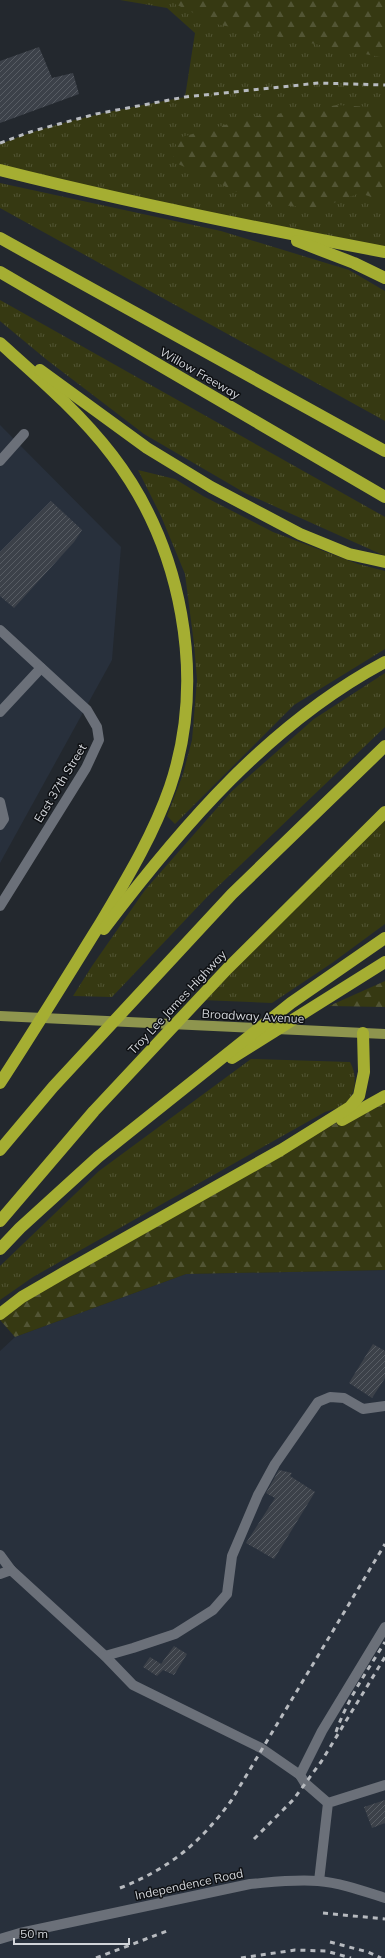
<svg xmlns="http://www.w3.org/2000/svg" width="385" height="1958" viewBox="0 0 385 1958" font-family="Mulish,sans-serif">
  <style>
    .built { fill: #28303c }
    .grass { fill: url(#grass-tufts) }
    .forest { fill: url(#forest-firs) }
    .building { fill: url(#building-hatch) }
    .lines { fill: none; stroke-linecap: round; stroke-linejoin: round }
    .minor { stroke: #6b7079; stroke-width: 10 }
    .major { stroke: #8e954e; stroke-width: 10 }
    .highway { stroke: #a5ae32; stroke-width: 12 }
    .rail { stroke: #b7babf; stroke-width: 3; stroke-dasharray: 5 5; stroke-linecap: butt }
    .labels { text-anchor: middle; dominant-baseline: central; stroke-width: 3; stroke-linejoin: round; paint-order: stroke }
    .street-label { font-size: 12px; fill: #d1d4d9; stroke: #0e1013 }
  </style>
  <defs>
    <pattern id="grass-tufts" width="24" height="20" patternUnits="userSpaceOnUse"><rect width="24" height="20" fill="#363912"/><path d="M3 7l-1-3M5 7V3M7 7l1-3M15 17l-1-3M17 17v-4M19 17l1-3" fill="none" stroke="#525534"/></pattern>
    <pattern id="forest-firs" width="22" height="20" patternUnits="userSpaceOnUse"><rect width="22" height="20" fill="#363912"/><path d="M5 1l3.5 6h-7zM16 11l3.5 6h-7z" fill="#525534"/></pattern>
    <pattern id="building-hatch" width="6" height="6" patternUnits="userSpaceOnUse"><rect width="6" height="6" fill="#3c4149"/><path d="M-1 1l2-2M0 6l6-6M5 7l2-2" fill="none" stroke="#575c63"/></pattern>
  </defs>
  <rect width="100%" height="100%" fill="#23282e"/>
  <!-- built -->
  <g class="built">
    <path d="M0,425L121,547L112,660L0,863Z"/>
    <path d="M385,1270V1958H0V1351L15,1337L186,1274Z"/>
  </g>
  <!-- grass -->
  <g class="grass">
    <path d="M120,0H385V252L0,170V144C59,120 122,109 185,97L195,33L167,8Z"/>
    <path d="M0,183L221,231L349,270L385,291V421L0,208Z"/>
    <path d="M0,300L385,517V556L245,493L144,434L47,360L0,321Z"/>
    <path d="M138,470L175,479L203,496L273,532L358,564L385,571V649L294,705L175,824L167,816L183,774L192,740L197,680L194,644L185,574L161,516Z"/>
    <path d="M385,673V727L208,896L112,997L73,996L92,966L145,890L232,791L314,719Z"/>
    <path d="M385,817V924L332,963L272,1003L202,1000Z"/>
    <path d="M251,1059L350,1062C358,1076 357,1098 340,1107C336,1109 330,1110 325,1112L33,1277L0,1300V1266L99,1171Z"/>
  </g>
  <!-- forest -->
  <g class="forest">
    <path d="M167,0H385V58L216,24Z"/>
    <path d="M337,105L385,108V202L360,193L315,210L307,207L262,204L172,161L178,138L257,116L305,111Z"/>
    <path d="M385,981V1007L329,1006Z"/>
    <path d="M385,1096V1270L186,1274L15,1337L0,1320V1314L281,1150L355,1114Z"/>
  </g>
  <!-- building -->
  <g class="building">
    <path d="M39,47L52,78L73,73L79,94L0,123V61Z"/>
    <path d="M51,501L82,530L74,542L14,608L0,596V552Z"/>
    <path d="M373,1344L385,1351V1378L372,1398L349,1383Z"/>
    <path d="M279,1470L292,1473L290,1476L315,1492L274,1559L246,1543L275,1498L266,1493Z"/>
    <path d="M174,1646L187,1654L174,1675L163,1670L157,1676L143,1667L150,1657L161,1664Z"/>
    <path d="M385,1800V1823L372,1828L364,1807Z"/>
  </g>
  <g class="lines">
    <!-- minor -->
    <g class="minor">
      <path d="M0,461L24,434"/>
      <path d="M0,630L87,710L97,727L99,740L86,768L0,906"/>
      <path d="M0,712L41,668"/>
      <path d="M0,802L4,819L0,825"/>
      <path d="M0,1555L11,1570"/>
      <path d="M0,1574L11,1570L105,1656L133,1685L261,1748L300,1775"/>
      <path d="M105,1656L133,1648L175,1634L213,1610L227,1594L232,1556L258,1495L275,1464L318,1402L330,1397L344,1398L363,1409L385,1406"/>
      <path d="M328,1803L305,1783L300,1775L322,1731L385,1627"/>
      <path d="M319,1881L328,1803L385,1785"/>
      <path d="M0,1939L20,1933L250,1884C273,1882 295,1879 318,1881C341,1883 363,1891 385,1898"/>
    </g>
    <!-- major -->
    <path class="major" d="M0,1016L385,1034"/>
    <!-- highway -->
    <g class="highway">
      <path d="M0,170C127,202 256,228 385,252"/>
      <path d="M0,238L385,451"/>
      <path d="M297,241L354,263L385,278"/>
      <path d="M0,272L385,497"/>
      <path d="M0,343C39,378 80,413 112,455C182,546 207,677 170,787C153,836 126,880 100,924C67,977 34,1031 0,1083"/>
      <path d="M40,370L147,448L211,487L300,534L349,554L385,562"/>
      <path d="M104,929C182,826 269,724 385,662"/>
      <path d="M232,1058L385,962"/>
      <path d="M342,1120L385,1096"/>
      <path d="M0,1150L53,1087L232,894L385,746"/>
      <path d="M0,1221L94,1111L227,969L385,812"/>
      <path d="M0,1249L20,1228L98,1157L291,1003L385,938"/>
      <path d="M0,1314L22,1297L65,1272L281,1150L350,1107L359,1096L364,1072L363,1033"/>
    </g>
    <!-- rail -->
    <g class="rail">
      <path d="M0,143L33,131L96,114L185,97L319,83L385,85"/>
      <path d="M336,1732C347,1700 367,1671 385,1642"/>
      <path d="M254,1839L293,1800L321,1762L385,1657"/>
      <path d="M120,1888C170,1868 199,1844 231,1801L385,1544"/>
      <path d="M323,1913L385,1919"/>
      <path d="M330,1942L368,1952L381,1958"/>
      <path d="M96,1958L167,1931"/>
      <path d="M241,1958L295,1950L326,1951L351,1958"/>
    </g>
  </g>
  <g class="labels">
    <!-- street labels -->
    <g class="street-label">
      <text transform="translate(200 373) rotate(30)">Willow Freeway</text>
      <text transform="translate(60 783) rotate(-59)">East 37th Street</text>
      <text transform="translate(177 1002) rotate(-47)">Troy Lee James Highway</text>
      <text transform="translate(253 1016) rotate(3)">Broadway Avenue</text>
      <text transform="translate(189 1884) rotate(-12)">Independence Road</text>
    </g>
  </g>
  <!-- scale -->
  <path d="M14 1938v6h115v-6" fill="none" stroke="#d1d4d9" stroke-width="2"/>
  <text x="20" y="1938" font-size="12" fill="#d1d4d9" stroke="#0e1013" stroke-width="3" paint-order="stroke">50 m</text>
</svg>
